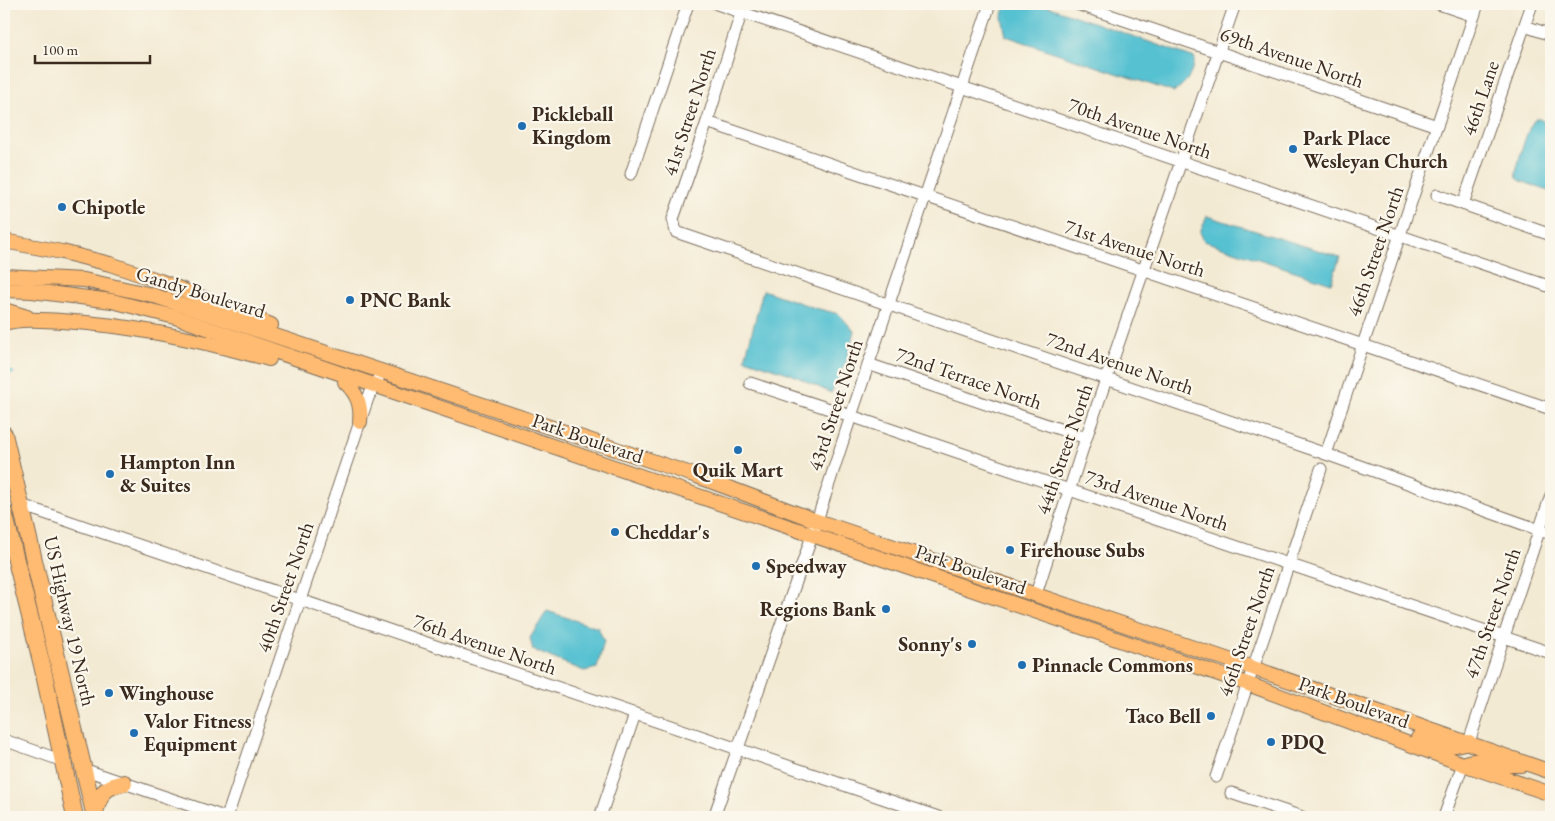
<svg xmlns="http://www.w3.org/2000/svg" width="1555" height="821" viewBox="0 0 1555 821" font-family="'EB Garamond',serif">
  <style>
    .water { fill: #56c1d1; stroke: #487678 }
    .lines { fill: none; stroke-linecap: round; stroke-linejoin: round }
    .stream { stroke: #56c1d1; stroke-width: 2.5 }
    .minor-casing { stroke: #7b6d5d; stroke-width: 13 }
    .major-casing { stroke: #7b6d5d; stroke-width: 16 }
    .highway-casing { stroke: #7b6d5d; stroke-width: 18 }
    .minor { stroke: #fff; stroke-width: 11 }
    .major { stroke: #ffbb71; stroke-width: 14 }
    .highway { stroke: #ffbb71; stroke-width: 16 }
    .poi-dot { fill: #1f6fb2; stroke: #fbf7ec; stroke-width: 2 }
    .labels { text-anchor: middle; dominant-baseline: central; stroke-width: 4.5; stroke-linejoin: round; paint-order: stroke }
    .street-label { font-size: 20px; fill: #3b2a1e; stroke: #fbf7ec }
    .poi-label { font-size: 20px; font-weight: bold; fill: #3b2a1e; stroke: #fbf7ec; text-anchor: start }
  </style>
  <rect width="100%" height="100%" fill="#fbf7ec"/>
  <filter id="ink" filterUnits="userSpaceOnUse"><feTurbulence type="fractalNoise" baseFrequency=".02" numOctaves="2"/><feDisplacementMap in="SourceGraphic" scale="10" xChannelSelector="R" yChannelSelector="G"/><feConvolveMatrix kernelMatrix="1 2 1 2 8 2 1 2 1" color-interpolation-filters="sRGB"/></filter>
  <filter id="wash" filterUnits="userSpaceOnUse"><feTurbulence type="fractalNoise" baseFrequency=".0096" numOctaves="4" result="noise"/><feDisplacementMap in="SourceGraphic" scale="20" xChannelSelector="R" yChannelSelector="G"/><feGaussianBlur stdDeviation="1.12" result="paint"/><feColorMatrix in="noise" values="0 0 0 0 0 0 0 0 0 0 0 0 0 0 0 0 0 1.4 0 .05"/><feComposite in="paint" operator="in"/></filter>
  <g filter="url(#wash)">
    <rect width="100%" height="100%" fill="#f3ead3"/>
    <!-- water -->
    <g class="water">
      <path d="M1011,4H1041L1195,58C1193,74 1186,84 1173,92L1006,36L1002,17L1005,7Z"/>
      <path d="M1535,119H1540L1544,122L1551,156V189L1548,191L1521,181L1517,178L1516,173C1519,159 1526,130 1535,119Z"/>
      <path d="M1207,216L1340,257L1331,283L1204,241L1200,232Z"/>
      <path d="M763,290L815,308L839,314L854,331L846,362L831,393L791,374L745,359Z"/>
      <path d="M547,611L598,628L604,641L597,668L584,671L533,650L530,638Z"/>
    </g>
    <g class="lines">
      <!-- stream -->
      <path class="stream" d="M4,369L13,373"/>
    </g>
  </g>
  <g filter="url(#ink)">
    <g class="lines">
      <defs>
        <g id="minor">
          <path d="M717,4L1551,287"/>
          <path d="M744,4L707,122L673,219L676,232L1326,454L1551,534"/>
          <path d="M1077,4L1437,126"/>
          <path d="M1439,4L1474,16"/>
          <path d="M1525,26L1551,35"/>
          <path d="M707,122C988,219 1270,313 1551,409"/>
          <path d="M631,174L688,4"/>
          <path d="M1437,195L1551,235"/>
          <path d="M1463,204L1532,4"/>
          <path d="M868,364L1086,438"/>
          <path d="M750,383L851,416L1551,653"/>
          <path d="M1326,454L1478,4"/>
          <path d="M21,505L938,817"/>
          <path d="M1036,594L1086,438L1235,4"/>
          <path d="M4,740L63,761"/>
          <path d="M1469,742L1551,495"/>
          <path d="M83,769L224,817"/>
          <path d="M1216,777L1321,469"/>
          <path d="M1231,793L1302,817"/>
          <path d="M227,817L368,398L378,379"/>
          <path d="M600,817L635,714"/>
          <path d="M714,817L812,536L851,416L990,4"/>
          <path d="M1444,817L1463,764"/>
        </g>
        <g id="major">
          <path d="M4,241L62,252L110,264L160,281L271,325"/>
          <path d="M4,276L84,280L152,295L697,476L817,521L1253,668L1551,772"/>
          <path d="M4,290L32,291L112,301L175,317L1248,684L1463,764L1551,794"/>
          <path d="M4,310L27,317"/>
          <path d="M4,323C23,318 42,320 61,321C132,325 200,340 269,359"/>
          <path d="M345,382C357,393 362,405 360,422"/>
          <path d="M1418,738L1447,747L1469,742"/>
          <path d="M1468,762L1480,760L1504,765H1521"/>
        </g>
        <g id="highway">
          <path d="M4,434L95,817"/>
          <path d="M4,512L42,665L75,817"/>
          <path d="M94,815C100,795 102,787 124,783"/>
        </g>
      </defs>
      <!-- minor casing -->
      <use href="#minor" class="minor-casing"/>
      <!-- major casing -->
      <use href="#major" class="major-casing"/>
      <!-- highway casing -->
      <use href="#highway" class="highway-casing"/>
      <!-- minor -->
      <use href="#minor" class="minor"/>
      <!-- major -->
      <use href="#major" class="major"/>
      <!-- highway -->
      <use href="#highway" class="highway"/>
    </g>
  </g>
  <!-- markers -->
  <g class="poi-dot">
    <circle cx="522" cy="126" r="5"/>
    <circle cx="1293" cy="149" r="5"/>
    <circle cx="62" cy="207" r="5"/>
    <circle cx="350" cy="300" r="5"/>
    <circle cx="738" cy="450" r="5"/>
    <circle cx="110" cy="474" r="5"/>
    <circle cx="615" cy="532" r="5"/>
    <circle cx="1010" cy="550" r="5"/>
    <circle cx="756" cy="566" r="5"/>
    <circle cx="886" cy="609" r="5"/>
    <circle cx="972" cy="644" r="5"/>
    <circle cx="1022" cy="665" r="5"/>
    <circle cx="109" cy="693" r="5"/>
    <circle cx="1211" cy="716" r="5"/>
    <circle cx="134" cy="733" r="5"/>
    <circle cx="1271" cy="742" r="5"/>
  </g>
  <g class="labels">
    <!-- street labels -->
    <g class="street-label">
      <text transform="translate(1292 57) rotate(19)">69th Avenue North</text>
      <text transform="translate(1480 98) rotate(-71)">46th Lane</text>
      <text transform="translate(689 112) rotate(-72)">41st Street North</text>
      <text transform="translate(1140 128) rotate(19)">70th Avenue North</text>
      <text transform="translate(1135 248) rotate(18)">71st Avenue North</text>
      <text transform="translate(1375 251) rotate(-71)">46th Street North</text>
      <text transform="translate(201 292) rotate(17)">Gandy Boulevard</text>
      <text transform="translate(1120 363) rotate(19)">72nd Avenue North</text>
      <text transform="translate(969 378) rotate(19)">72nd Terrace North</text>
      <text transform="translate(835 405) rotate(-72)">43rd Street North</text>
      <text transform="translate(588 438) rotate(19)">Park Boulevard</text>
      <text transform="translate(1064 449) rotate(-71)">44th Street North</text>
      <text transform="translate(1157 500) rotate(19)">73rd Avenue North</text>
      <text transform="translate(971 569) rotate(19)">Park Boulevard</text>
      <text transform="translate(285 587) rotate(-71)">40th Street North</text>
      <text transform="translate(1492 613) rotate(-71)">47th Street North</text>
      <text transform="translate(70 621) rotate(77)">US Highway 19 North</text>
      <text transform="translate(1246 631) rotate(-71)">46th Street North</text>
      <text transform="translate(485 644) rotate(19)">76th Avenue North</text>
      <text transform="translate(1354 702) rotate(20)">Park Boulevard</text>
    </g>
    <!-- poi labels -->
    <g class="poi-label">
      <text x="532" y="114">Pickleball<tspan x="532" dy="23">Kingdom</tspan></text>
      <text x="1303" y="138">Park Place<tspan x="1303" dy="23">Wesleyan Church</tspan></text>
      <text x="72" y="207">Chipotle</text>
      <text x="360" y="300">PNC Bank</text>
      <text x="120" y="462">Hampton Inn<tspan x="120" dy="23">&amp; Suites</tspan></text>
      <text x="738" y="470" text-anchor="middle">Quik Mart</text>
      <text x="625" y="532">Cheddar's</text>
      <text x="1020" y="550">Firehouse Subs</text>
      <text x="766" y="566">Speedway</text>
      <text x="876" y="609" text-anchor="end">Regions Bank</text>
      <text x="962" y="644" text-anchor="end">Sonny's</text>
      <text x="1032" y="665">Pinnacle Commons</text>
      <text x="119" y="693">Winghouse</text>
      <text x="1201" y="716" text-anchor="end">Taco Bell</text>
      <text x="144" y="721">Valor Fitness<tspan x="144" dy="23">Equipment</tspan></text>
      <text x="1281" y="742">PDQ</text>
    </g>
  </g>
  <!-- margin -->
  <rect width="1555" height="821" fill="none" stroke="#fbf7ec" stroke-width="20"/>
  <!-- scale -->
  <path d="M35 55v8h115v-8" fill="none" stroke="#3b2a1e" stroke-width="2.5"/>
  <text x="42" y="55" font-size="15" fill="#3b2a1e" stroke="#fbf7ec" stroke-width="4" paint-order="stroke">100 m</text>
</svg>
